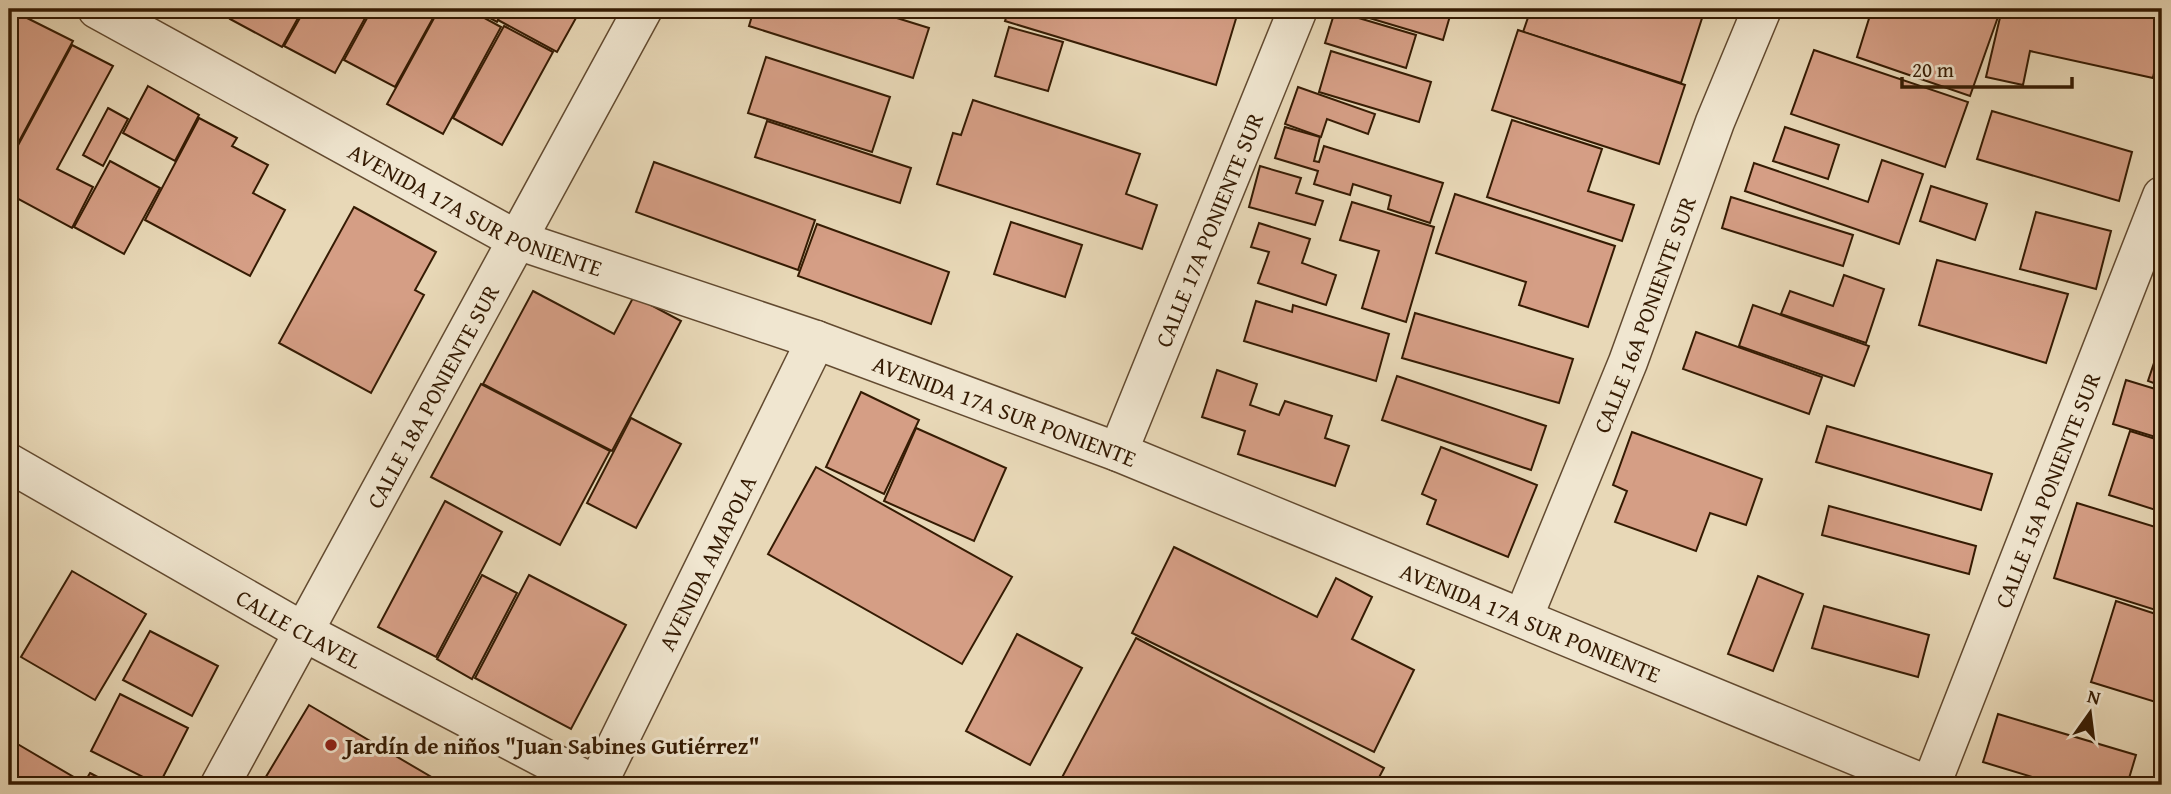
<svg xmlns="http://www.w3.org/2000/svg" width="2171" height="794" viewBox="0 0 2171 794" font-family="'Gentium Book Plus',serif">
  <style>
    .building { fill: #d59e85; stroke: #351b03; stroke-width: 2 }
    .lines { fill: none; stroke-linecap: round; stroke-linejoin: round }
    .minor-casing { stroke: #624a30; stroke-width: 41 }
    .minor { stroke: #f0e6d0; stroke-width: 38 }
    .poi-dot { fill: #8f2418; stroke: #f0e6d0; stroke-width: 2.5 }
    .labels { text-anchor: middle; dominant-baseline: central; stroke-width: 6; stroke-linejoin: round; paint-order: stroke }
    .street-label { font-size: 23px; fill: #351b03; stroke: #f0e6d0 }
    .poi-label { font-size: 23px; font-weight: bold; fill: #351b03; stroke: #f0e6d0; text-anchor: start }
  </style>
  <rect width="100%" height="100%" fill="#e8d8b7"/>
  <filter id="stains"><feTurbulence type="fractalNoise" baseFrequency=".00286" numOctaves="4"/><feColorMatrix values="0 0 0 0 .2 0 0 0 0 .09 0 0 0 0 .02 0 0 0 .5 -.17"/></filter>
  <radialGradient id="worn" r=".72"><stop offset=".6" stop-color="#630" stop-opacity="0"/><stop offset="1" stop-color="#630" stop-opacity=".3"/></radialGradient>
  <!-- building -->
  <g class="building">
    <path d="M9,9L73,41L9,160Z"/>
    <path d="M235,9H303L282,47L230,19Z"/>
    <path d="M305,9H370L335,73L284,46Z"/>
    <path d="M372,9H438L395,87L344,60Z"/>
    <path d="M439,9H468L501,27L443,134L387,104Z"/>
    <path d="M473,9H504L497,22Z"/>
    <path d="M504,9H581L557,52L498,20Z"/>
    <path d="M754,9H868L929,28L913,78L749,26Z"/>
    <path d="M1009,9H1228L1238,12L1216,85L1005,21Z"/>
    <path d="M1339,9H1452L1443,40Z"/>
    <path d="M1531,9H1705L1681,83L1523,32Z"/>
    <path d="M1872,9H1974L1998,17L1970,96L1857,57Z"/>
    <path d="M2002,9H2162V34L2153,78L2030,51L2023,85L1986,77Z"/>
    <path d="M1335,11L1416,35L1406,68L1325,43Z"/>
    <path d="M504,26L553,52L502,145L453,118Z"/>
    <path d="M1009,27L1063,42L1048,91L995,76Z"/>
    <path d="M1518,30L1685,85L1659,164L1492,110Z"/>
    <path d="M72,45L113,66L57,169L93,187L72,228L9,194V162Z"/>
    <path d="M1814,50L1968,102L1945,167L1791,114Z"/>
    <path d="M1331,51L1431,82L1419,122L1319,92Z"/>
    <path d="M766,57L890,97L872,152L748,113Z"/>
    <path d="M148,86L199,115L175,161L123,133Z"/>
    <path d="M1298,87L1375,114L1368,134L1327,119L1321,137L1285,124Z"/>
    <path d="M973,100L1140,154L1126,194L1157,205L1142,249L937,184L953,133L961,135Z"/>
    <path d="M108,108L128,119L103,166L83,155Z"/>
    <path d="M1992,111L2132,152L2119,201L1977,159Z"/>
    <path d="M199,118L237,138L232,146L268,165L253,193L285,210L250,276L145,220Z"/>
    <path d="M1512,120L1602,149L1588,191L1634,205L1622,241L1487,197Z"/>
    <path d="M767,121L911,168L900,203L755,157Z"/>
    <path d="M1285,127L1320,137L1314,161L1319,162L1324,146L1443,183L1430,223L1388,209L1391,196L1353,184L1350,195L1314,184L1318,171L1275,158Z"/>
    <path d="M1785,127L1839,145L1828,179L1773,161Z"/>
    <path d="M1882,160L1923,174L1899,244L1745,191L1754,163L1868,202Z"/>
    <path d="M110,161L160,188L124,254L74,227Z"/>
    <path d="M654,162L815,220L798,270L636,212Z"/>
    <path d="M1260,166L1301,178L1296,193L1323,201L1315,225L1249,207Z"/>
    <path d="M1931,186L1987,204L1975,240L1920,221Z"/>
    <path d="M1455,194L1615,246L1588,327L1519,305L1526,282L1436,253Z"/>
    <path d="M1731,197L1853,235L1843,266L1722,228Z"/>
    <path d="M1352,202L1434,227L1406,322L1362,308L1379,251L1340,240Z"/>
    <path d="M354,207L436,252L415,290L424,295L371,393L279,343Z"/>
    <path d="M2036,212L2111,231L2096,289L2020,269Z"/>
    <path d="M1011,222L1082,245L1065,297L994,274Z"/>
    <path d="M1259,223L1310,239L1302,263L1336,275L1326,305L1258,283L1269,252L1251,247Z"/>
    <path d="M817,224L949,272L931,324L798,276Z"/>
    <path d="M1937,260L2068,294L2046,363L1919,325Z"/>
    <path d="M1844,275L1884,289L1866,343L1781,314L1790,291L1833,306Z"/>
    <path d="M533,291L614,334L634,296L681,321L612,451L483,384Z"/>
    <path d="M1256,301L1292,312L1293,305L1389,334L1376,381L1244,341Z"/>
    <path d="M1753,305L1869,346L1854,386L1739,346Z"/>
    <path d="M1415,313L1573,359L1559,403L1402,358Z"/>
    <path d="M1696,332L1822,377L1809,414L1683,369Z"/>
    <path d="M2161,342L2162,343V386L2148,381Z"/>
    <path d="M1217,370L1257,384L1250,405L1279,415L1285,401L1332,416L1325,438L1349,446L1335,486L1238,454L1245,431L1202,417Z"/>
    <path d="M1397,376L1546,426L1531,470L1382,420Z"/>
    <path d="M2126,380L2162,391V439L2113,424Z"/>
    <path d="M481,384L610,451L560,545L431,477Z"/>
    <path d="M861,392L919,420L884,494L826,467Z"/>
    <path d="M631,418L681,444L636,528L587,503Z"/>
    <path d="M1827,426L1992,474L1981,510L1816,462Z"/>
    <path d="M916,428L1006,468L974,541L884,501Z"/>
    <path d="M2130,431L2162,441V512L2109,495Z"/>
    <path d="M1632,432L1762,479L1746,525L1710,513L1696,551L1615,522L1627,491L1613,485Z"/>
    <path d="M1441,447L1537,485L1508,557L1427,524L1436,500L1422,494Z"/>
    <path d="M816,467L1012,577L962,664L768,554Z"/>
    <path d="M445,501L502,532L436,657L378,627Z"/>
    <path d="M2077,503L2162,529V612L2054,578Z"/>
    <path d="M1829,506L1976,546L1969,574L1822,535Z"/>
    <path d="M1174,547L1317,617L1336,578L1372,597L1352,639L1414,670L1374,752L1132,633Z"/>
    <path d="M72,571L146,614L95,700L21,657Z"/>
    <path d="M482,575L517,593L472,679L437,659Z"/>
    <path d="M529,575L626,625L571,729L475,678Z"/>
    <path d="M1758,576L1803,594L1773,671L1728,654Z"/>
    <path d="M2116,601L2162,616V704L2091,682Z"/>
    <path d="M1824,606L1929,635L1918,677L1812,648Z"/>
    <path d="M150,631L218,666L192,716L123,680Z"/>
    <path d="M1017,634L1082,668L1030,765L966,731Z"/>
    <path d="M1136,638L1384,768L1375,785H1058Z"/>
    <path d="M120,694L188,728L159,785L91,751Z"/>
    <path d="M309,705L445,785H261Z"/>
    <path d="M1998,714L2136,755L2127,785H2059L1983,762Z"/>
    <path d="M9,739L77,779L74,785H9Z"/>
    <path d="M90,773L113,785H83Z"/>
  </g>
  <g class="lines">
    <defs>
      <g id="minor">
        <path id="s1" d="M97,9L517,240L816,340L1118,452L1927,785"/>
        <path id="s2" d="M1118,452L1298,9"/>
        <path id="s3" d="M9,463L304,632L595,785"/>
        <path id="s4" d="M1523,618L1628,362L1715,122L1762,9"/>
        <path id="s5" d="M220,785L643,9"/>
        <path id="s6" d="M597,785L816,340"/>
        <path id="s7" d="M1931,785L2162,196"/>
      </g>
    </defs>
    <!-- minor casing -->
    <use href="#minor" class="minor-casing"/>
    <!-- minor -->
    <use href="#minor" class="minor"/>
  </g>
  <!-- markers -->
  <circle class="poi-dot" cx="331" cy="745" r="7"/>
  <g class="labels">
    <!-- street labels -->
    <g class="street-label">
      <text stroke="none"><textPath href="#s1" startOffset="429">AVENIDA 17A SUR PONIENTE</textPath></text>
      <text stroke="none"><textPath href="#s2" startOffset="240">CALLE 17A PONIENTE SUR</textPath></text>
      <text stroke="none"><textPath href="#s4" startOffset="327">CALLE 16A PONIENTE SUR</textPath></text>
      <text stroke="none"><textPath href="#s5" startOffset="443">CALLE 18A PONIENTE SUR</textPath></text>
      <text stroke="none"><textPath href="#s1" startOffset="996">AVENIDA 17A SUR PONIENTE</textPath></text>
      <text stroke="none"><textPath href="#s7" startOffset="317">CALLE 15A PONIENTE SUR</textPath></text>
      <text stroke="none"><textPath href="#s6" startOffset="248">AVENIDA AMAPOLA</textPath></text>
      <text stroke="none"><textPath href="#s1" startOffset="1563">AVENIDA 17A SUR PONIENTE</textPath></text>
      <text stroke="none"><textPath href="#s3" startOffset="334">CALLE CLAVEL</textPath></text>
    </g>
    <!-- poi labels -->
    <g class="poi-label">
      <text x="345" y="745">Jardín de niños "Juan Sabines Gutiérrez"</text>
    </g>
  </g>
  <!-- margin -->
  <rect width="2171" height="794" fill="none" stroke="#e8d8b7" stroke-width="35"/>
  <rect x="10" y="10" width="2150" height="773" fill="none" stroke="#351b03" stroke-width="3.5"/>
  <rect x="18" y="18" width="2136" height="759" fill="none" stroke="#351b03" stroke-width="2"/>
  <!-- north arrow -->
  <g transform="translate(2090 713) rotate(14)" stroke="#f0e6d0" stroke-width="5" paint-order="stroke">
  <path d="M0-5L12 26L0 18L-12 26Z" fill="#351b03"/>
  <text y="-10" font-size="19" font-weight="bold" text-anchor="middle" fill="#351b03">N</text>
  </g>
  <!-- scale -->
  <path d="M1902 77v10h170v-10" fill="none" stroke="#351b03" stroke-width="3.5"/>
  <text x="1912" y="77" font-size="21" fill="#351b03" stroke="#f0e6d0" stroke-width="5" paint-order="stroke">20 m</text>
  <rect width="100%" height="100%" filter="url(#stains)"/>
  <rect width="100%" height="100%" fill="url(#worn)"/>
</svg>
